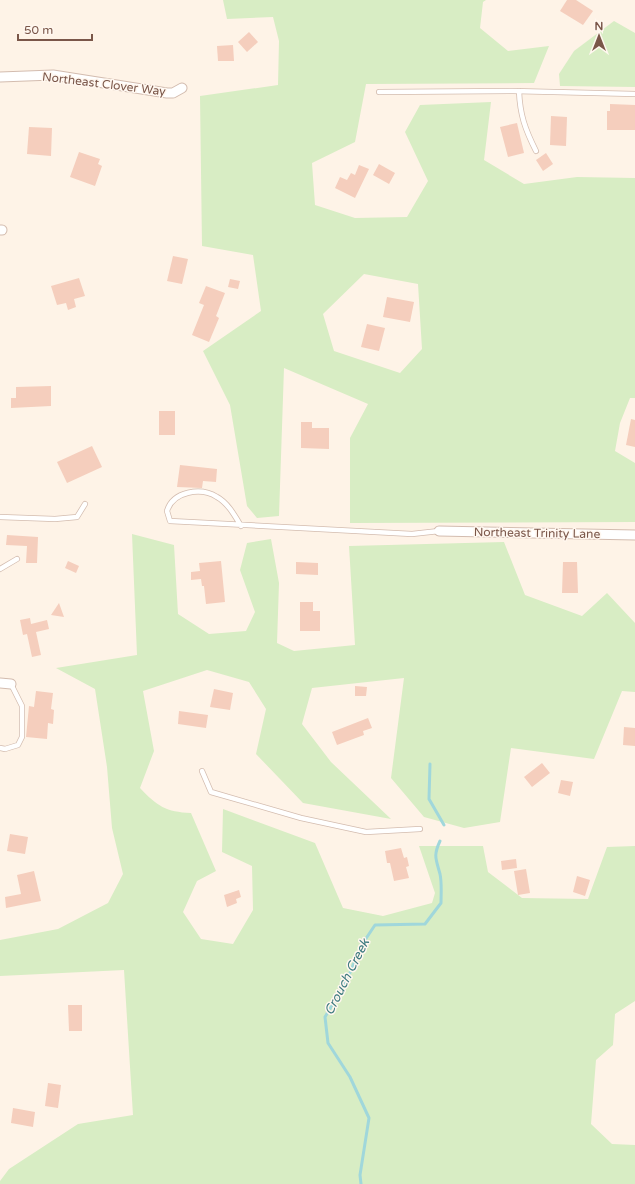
<svg xmlns="http://www.w3.org/2000/svg" width="635" height="1184" viewBox="0 0 635 1184" font-family="'Varela Round',sans-serif">
  <style>
    .green { fill: #d8edc4; fill-rule: evenodd }
    .lines { fill: none; stroke-linecap: round; stroke-linejoin: round }
    .stream { stroke: #a0d7db; stroke-width: 3 }
    .building { fill: #f5cebd }
    .service-casing { stroke: #d3bcaf; stroke-width: 6 }
    .minor-casing { stroke: #d3bcaf; stroke-width: 11 }
    .service { stroke: #fff; stroke-width: 4.5 }
    .minor { stroke: #fff; stroke-width: 9 }
    .labels { text-anchor: middle; dominant-baseline: central; stroke-width: 3; stroke-linejoin: round; paint-order: stroke }
    .street-label { font-size: 12px; fill: #7a5649; stroke: #fff7ef }
    .water-label { font-size: 13px; font-style: italic; fill: #3c7a7f; stroke: #fff7ef }
  </style>
  <rect width="100%" height="100%" fill="#fef3e7"/>
  <!-- green -->
  <g class="green">
    <path d="M223,0H486L483,2L480,28L508,51L549,46L534,83L366,84L355,142L312,163L315,205L355,218L407,217L428,181L405,132L420,105L491,102L484,160L524,184L577,177L635,178V398H630L620,423L615,451L635,463V522L350,523V438L368,404L284,368L279,516L257,518L247,506L230,405L203,351L261,311L253,255L202,246L200,96L278,85L279,41L273,17L227,19ZM364,274L418,284L422,349L400,373L334,351L323,314Z"/>
    <path d="M614,21L635,33V87L560,86L559,74L574,51Z"/>
    <path d="M132,534L174,545L178,614L209,634L246,631L255,612L240,570L247,543L271,539L279,583L277,643L294,651L355,645L349,546L504,542L525,595L582,616L607,593L635,623V692L622,691L594,759L511,748L500,822L464,828L424,817L391,778L404,678L312,688L302,724L331,762L391,819L303,803L256,754L266,709L249,682L207,670L143,691L154,751L140,788C157,806 166,812 191,813L216,871L197,881L183,912L201,939L233,944L253,910L252,866L222,852L223,809L315,843L343,908L383,916L432,903L435,893L419,846H483L488,872L522,898L588,899L607,847L635,846V1001L615,1014L613,1045L596,1060L591,1124L612,1144L635,1145V1184H0V1181L9,1169L78,1124L133,1115L124,970L0,976V940L58,929L108,903L123,874L112,828L107,767L95,689L56,668L137,655Z"/>
  </g>
  <g class="lines">
    <!-- stream -->
    <g class="stream">
      <path d="M430,764L429,799L444,825"/>
      <path d="M361,1184L360,1175L369,1118L350,1077L328,1043L325,1017L347,980L361,946L375,925L425,924L441,903C441,894 442,883 440,874C436,859 433,856 440,841"/>
    </g>
  </g>
  <!-- building -->
  <g class="building">
    <path d="M567,0H576L593,11L583,25L560,11Z"/>
    <path d="M249,32L258,42L247,52L238,42Z"/>
    <path d="M233,45L234,61H218L217,46Z"/>
    <path d="M610,104L635,105V130H607V111H610Z"/>
    <path d="M551,116L567,117L566,146L550,145Z"/>
    <path d="M517,123L524,153L508,157L500,127Z"/>
    <path d="M29,127L52,128L51,156L27,154Z"/>
    <path d="M79,152L100,159L98,164L102,166L95,186L70,177Z"/>
    <path d="M546,153L553,164L543,171L536,160Z"/>
    <path d="M379,164L395,173L389,184L373,175Z"/>
    <path d="M359,165L369,169L355,198L335,188L340,177L347,180L351,173L355,175Z"/>
    <path d="M173,256L188,259L182,284L167,281Z"/>
    <path d="M79,278L85,296L74,299L76,307L68,310L66,303L57,305L51,286Z"/>
    <path d="M230,279L240,281L238,289L228,287Z"/>
    <path d="M206,286L225,293L216,316L219,318L209,342L192,335L204,305L199,303Z"/>
    <path d="M387,297L414,302L410,322L383,317Z"/>
    <path d="M367,324L385,328L379,351L361,347Z"/>
    <path d="M51,386V406L11,408V398H16V387Z"/>
    <rect x="159" y="411" width="16" height="24"/>
    <path d="M631,419L635,420V447L626,445Z"/>
    <path d="M301,422H312V428H329V449L301,448Z"/>
    <path d="M92,446L102,467L67,483L57,462Z"/>
    <path d="M180,465L217,469L216,482L203,481L202,488L177,487Z"/>
    <path d="M7,535L38,537L37,563H26L27,546L6,545Z"/>
    <path d="M68,561L79,566L76,573L65,568Z"/>
    <path d="M221,561L225,602L206,604L204,586H202L201,579L191,580V572L200,571L199,563Z"/>
    <path d="M296,562L318,563V575L296,574Z"/>
    <path d="M563,562H577L578,593H562Z"/>
    <path d="M300,602H313V611H320V631H300Z"/>
    <path d="M59,603L64,617L51,615Z"/>
    <path d="M30,618L31,624L47,620L49,629L36,632L41,655L32,657L27,634L23,635L20,620Z"/>
    <path d="M355,686L367,687L366,696H355Z"/>
    <path d="M214,689L233,693L230,710L210,707Z"/>
    <path d="M36,691L53,693L51,709L54,710L53,724L48,723L47,739L26,737L29,706L34,707Z"/>
    <path d="M179,711L208,715L206,728L178,724Z"/>
    <path d="M368,718L372,728L363,731L364,735L337,745L332,732Z"/>
    <path d="M624,727L635,728V746L623,745Z"/>
    <path d="M542,763L550,773L532,787L524,777Z"/>
    <path d="M561,780L573,782L570,796L558,793Z"/>
    <path d="M10,834L28,837L25,854L7,851Z"/>
    <path d="M401,848L404,858L407,857L409,866L406,867L409,878L394,881L390,863H387L385,851Z"/>
    <path d="M516,859L517,868L502,870L501,861Z"/>
    <path d="M526,869L530,893L518,895L514,871Z"/>
    <path d="M34,871L41,901L6,908L5,897L21,894L17,875Z"/>
    <path d="M577,876L590,880L585,896L573,892Z"/>
    <path d="M239,890L241,897L236,899L237,903L227,907L224,895Z"/>
    <path d="M68,1005H82V1031H69Z"/>
    <path d="M48,1083L61,1085L58,1108L45,1106Z"/>
    <path d="M13,1108L35,1112L33,1127L11,1123Z"/>
  </g>
  <g class="lines">
    <defs>
      <g id="service">
        <path d="M519,91C520,115 525,129 536,151"/>
        <path d="M379,92L513,91L635,94"/>
        <path d="M0,517L55,519L77,517L85,504"/>
        <path d="M241,526C235,516 228,503 217,497C201,487 173,491 167,511L170,521L412,534L439,531"/>
        <path d="M0,569L17,559"/>
        <path d="M0,748L5,749L18,745L22,737V706L11,684"/>
        <path d="M202,771L211,792L301,818L366,832L420,829"/>
      </g>
      <g id="minor">
        <path d="M0,77L53,75L167,93H173L182,88"/>
        <path d="M0,230H2"/>
        <path d="M439,531L635,535"/>
        <path d="M0,683L11,684"/>
      </g>
    </defs>
    <!-- service casing -->
    <use href="#service" class="service-casing"/>
    <!-- minor casing -->
    <use href="#minor" class="minor-casing"/>
    <!-- service -->
    <use href="#service" class="service"/>
    <!-- minor -->
    <use href="#minor" class="minor"/>
  </g>
  <g class="labels">
    <!-- street labels -->
    <g class="street-label">
      <text transform="translate(104 84) rotate(7)">Northeast Clover Way</text>
      <text transform="translate(537 533) rotate(1)">Northeast Trinity Lane</text>
    </g>
    <!-- water labels -->
    <g class="water-label">
      <text transform="translate(347 977) rotate(-63)">Crouch Creek</text>
    </g>
  </g>
  <!-- north arrow -->
  <g transform="translate(599 36)" stroke="#fff7ef" stroke-width="3" paint-order="stroke">
  <path d="M0-3L7 15L0 10L-7 15Z" fill="#7a5649"/>
  <text y="-6" font-size="11" font-weight="bold" text-anchor="middle" fill="#7a5649">N</text>
  </g>
  <!-- scale -->
  <path d="M18 34v6h74v-6" fill="none" stroke="#7a5649" stroke-width="2"/>
  <text x="24" y="34" font-size="12" fill="#7a5649" stroke="#fff7ef" stroke-width="3" paint-order="stroke">50 m</text>
</svg>
